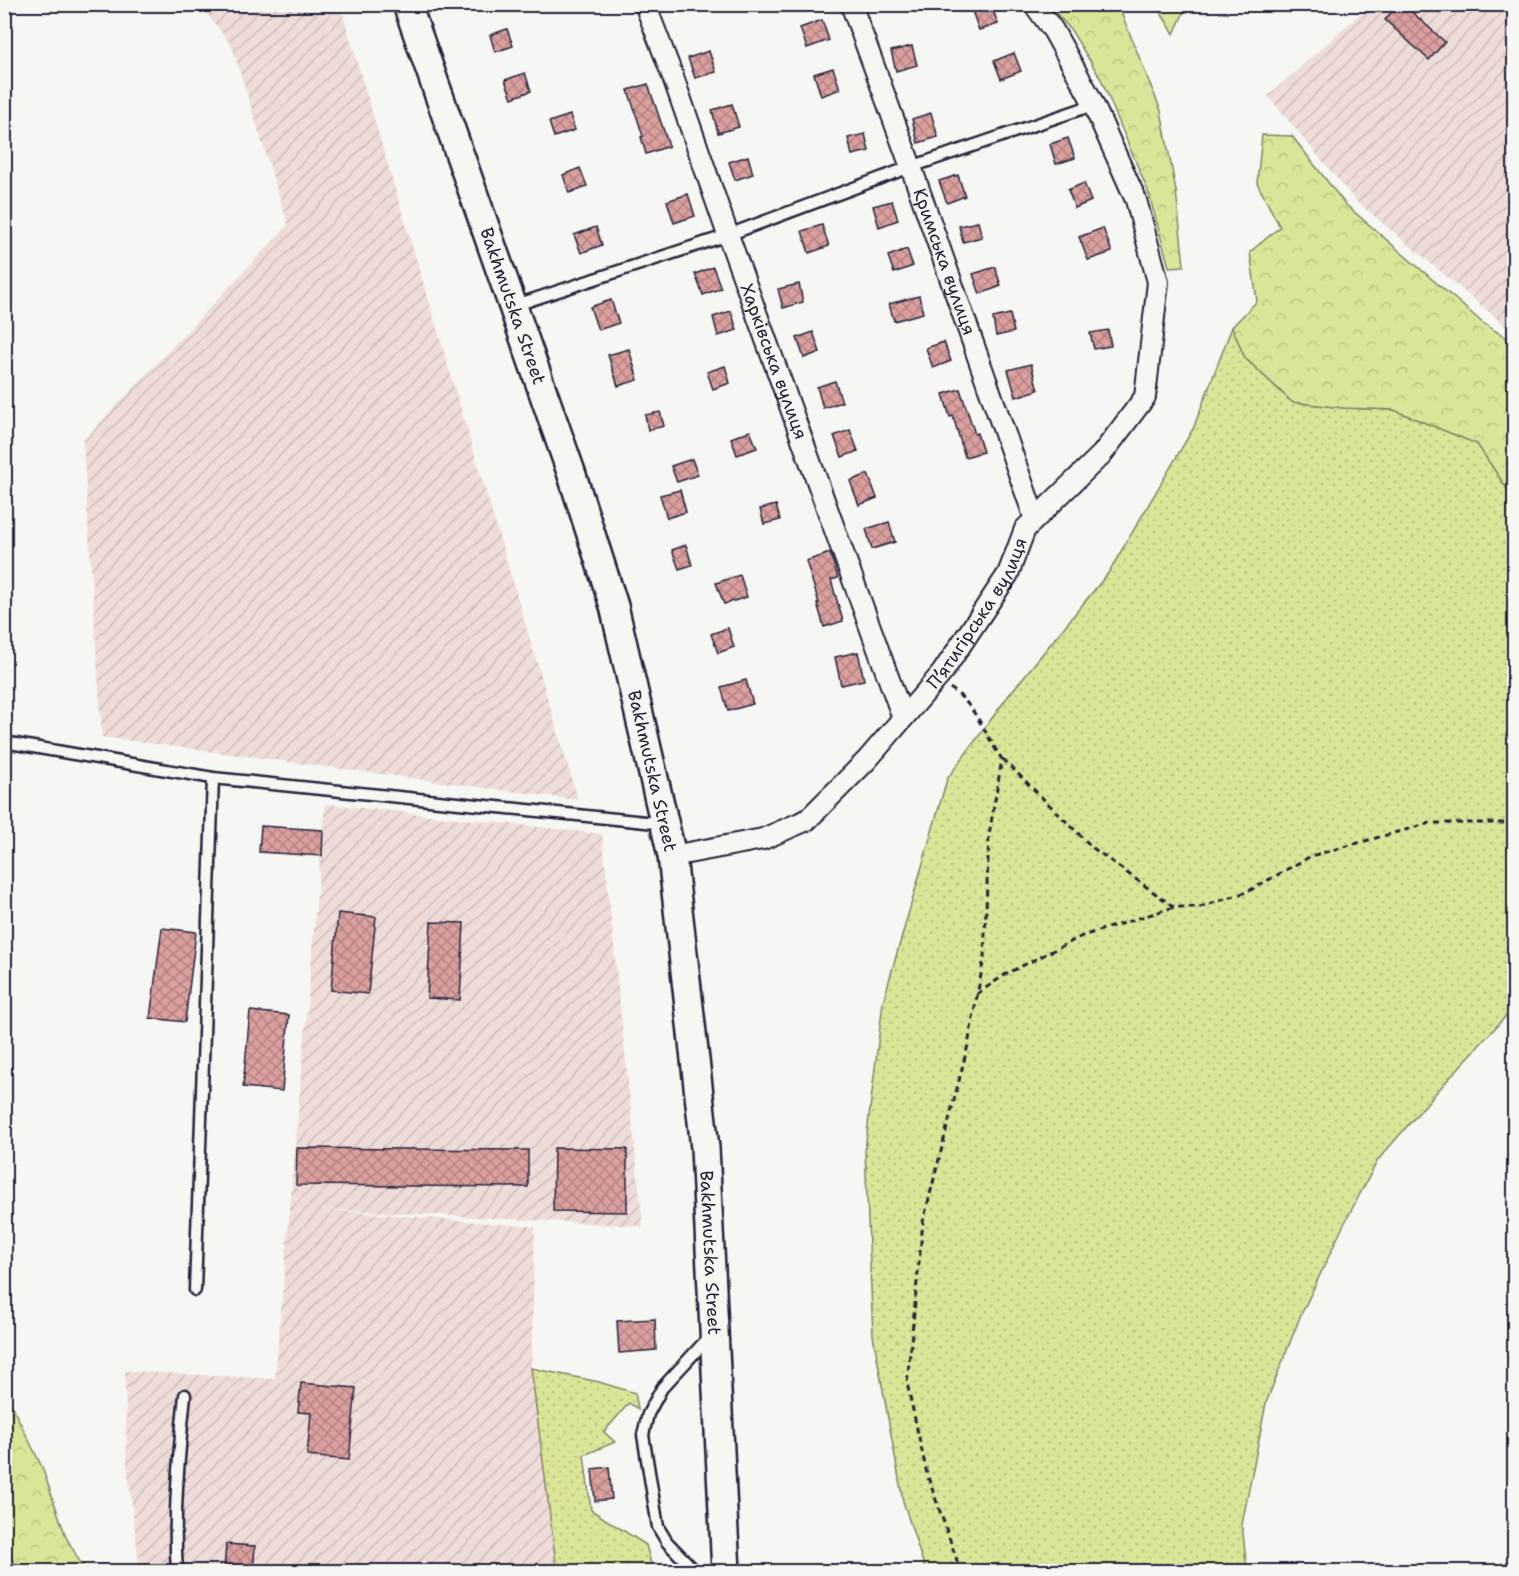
<svg xmlns="http://www.w3.org/2000/svg" width="1519" height="1576" viewBox="0 0 1519 1576" font-family="'Shantell Sans',sans-serif">
  <style>
    .industrial { fill: url(#industrial-furrows) }
    .grass { fill: url(#grass-dots); stroke: #7e8469; stroke-width: 1.5 }
    .forest { fill: url(#forest-crowns); stroke: #7e8469; stroke-width: 1.5 }
    .building { fill: url(#building-cross-hatch); stroke: #22223b; stroke-width: 1.5 }
    .lines { fill: none; stroke-linecap: round; stroke-linejoin: round }
    .lane-casing { stroke: #22223b; stroke-width: 15 }
    .street-casing { stroke: #22223b; stroke-width: 24 }
    .secondary-casing { stroke: #22223b; stroke-width: 32 }
    .path { stroke: #22223b; stroke-width: 3; stroke-dasharray: 6 4.5; stroke-linecap: butt }
    .lane { stroke: #f6f6f2; stroke-width: 10 }
    .street { stroke: #f6f6f2; stroke-width: 20 }
    .secondary { stroke: #f6f6f2; stroke-width: 27 }
    .labels { text-anchor: middle; dominant-baseline: central; stroke-width: 4.5; stroke-linejoin: round; paint-order: stroke }
    .street-label { font-size: 18px; fill: #22223b; stroke: #f6f6f2 }
  </style>
  <defs>
    <pattern id="industrial-furrows" width="10" height="10" patternUnits="userSpaceOnUse" patternTransform="scale(1.5)"><rect width="10" height="10" fill="#eedcd9"/><path d="M-1 1l2-2M0 10L10 0M9 11l2-2" fill="none" stroke="#ccbcbb"/></pattern>
    <pattern id="grass-dots" width="8" height="8" patternUnits="userSpaceOnUse" patternTransform="scale(1.5)"><rect width="8" height="8" fill="#dae597"/><path d="M2 2h.1M6 6h.1" fill="none" stroke="#bbc483" stroke-width="1.8" stroke-linecap="round"/></pattern>
    <pattern id="forest-crowns" width="20" height="18" patternUnits="userSpaceOnUse" patternTransform="scale(1.5)"><rect width="20" height="18" fill="#dae597"/><path d="M2 6a3 3 0 1 1 6 0M12 15a3 3 0 1 1 6 0" fill="none" stroke="#bbc483"/></pattern>
    <pattern id="building-cross-hatch" width="8" height="8" patternUnits="userSpaceOnUse" patternTransform="scale(1.5)"><rect width="8" height="8" fill="#dba09e"/><path d="M0 0l8 8M0 8l8-8" fill="none" stroke="#b18282"/></pattern>
  </defs>
  <rect width="100%" height="100%" fill="#f6f6f2"/>
  <filter id="ink" filterUnits="userSpaceOnUse"><feTurbulence type="fractalNoise" baseFrequency=".0167" numOctaves="2"/><feDisplacementMap in="SourceGraphic" scale="12" xChannelSelector="R" yChannelSelector="G"/><feConvolveMatrix kernelMatrix="1 2 1 2 8 2 1 2 1" color-interpolation-filters="sRGB"/></filter>
  <g filter="url(#ink)">
    <!-- industrial -->
    <g class="industrial">
      <path d="M200,5H340L578,800L102,737L83,441L288,225L232,46Z"/>
      <path d="M1370,5H1514V330L1507,327L1355,200L1268,96Z"/>
      <path d="M325,804L602,834L643,1226L321,1209L535,1227L531,1368L557,1571H140L127,1464L125,1371L275,1379Z"/>
    </g>
    <!-- grass -->
    <g class="grass">
      <path d="M1232,327L1245,358L1292,402L1343,408L1394,410L1477,444L1514,499V1007L1434,1095L1378,1160L1344,1224L1300,1317L1266,1403L1242,1524L1247,1571L926,1572L903,1501L873,1335L865,1150L883,1002L947,779L1009,695L1109,572L1193,429Z"/>
      <path d="M531,1368L599,1382L635,1393L638,1409L629,1403L604,1432L615,1442L584,1455L591,1510L646,1545L653,1571H557Z"/>
    </g>
    <!-- forest -->
    <g class="forest">
      <path d="M1049,5H1118L1161,111L1176,191L1184,266L1169,267L1148,191L1101,79L1071,30Z"/>
      <path d="M1156,5H1187L1174,34Z"/>
      <path d="M1262,135L1292,136L1345,204L1484,324L1514,342V499L1477,444L1394,410L1343,408L1292,402L1245,358L1232,327L1257,301L1250,252L1280,227L1257,183Z"/>
      <path d="M4,1390L42,1467L66,1537L85,1571H20L5,1549Z"/>
    </g>
    <!-- building -->
    <g class="building">
      <path d="M991,4L998,24L979,30L972,11Z"/>
      <path d="M1398,4H1403L1445,42L1429,60L1385,20Z"/>
      <path d="M822,20L829,40L807,48L800,28Z"/>
      <path d="M507,29L513,46L495,52L490,35Z"/>
      <path d="M912,46L917,65L896,71L891,51Z"/>
      <path d="M709,51L716,72L695,78L688,58Z"/>
      <path d="M1014,53L1021,71L1001,79L994,61Z"/>
      <path d="M833,68L840,89L821,96L814,74Z"/>
      <path d="M525,73L531,91L512,98L505,80Z"/>
      <path d="M648,84L669,146L646,154L641,137L643,136L628,90Z"/>
      <path d="M732,104L739,127L718,133L712,110Z"/>
      <path d="M931,113L938,137L918,143L912,119Z"/>
      <path d="M570,115L575,130L554,137L549,122Z"/>
      <path d="M865,134L869,151L852,155L848,138Z"/>
      <path d="M1068,138L1075,158L1056,164L1050,144Z"/>
      <path d="M748,156L753,174L735,180L729,162Z"/>
      <path d="M580,168L587,186L569,193L563,175Z"/>
      <path d="M958,175L965,196L947,203L939,181Z"/>
      <path d="M1084,183L1091,201L1075,208L1068,190Z"/>
      <path d="M688,194L695,216L674,223L667,201Z"/>
      <path d="M892,201L898,220L879,227L873,206Z"/>
      <path d="M978,222L982,237L963,242L959,226Z"/>
      <path d="M822,225L829,246L809,253L802,231Z"/>
      <path d="M596,227L602,245L581,253L574,235Z"/>
      <path d="M1103,228L1112,252L1088,260L1079,237Z"/>
      <path d="M907,249L913,266L894,273L888,256Z"/>
      <path d="M713,267L721,288L703,295L695,274Z"/>
      <path d="M995,267L1001,286L980,294L973,274Z"/>
      <path d="M799,284L803,302L783,308L778,289Z"/>
      <path d="M919,296L923,313L894,321L889,304Z"/>
      <path d="M611,300L619,323L598,330L590,307Z"/>
      <path d="M731,311L737,330L718,336L713,317Z"/>
      <path d="M1010,314L1014,332L996,336L993,318Z"/>
      <path d="M1108,330L1111,346L1094,349L1090,333Z"/>
      <path d="M813,332L820,352L804,358L797,338Z"/>
      <path d="M944,342L951,361L933,368L926,348Z"/>
      <path d="M629,349L638,380L618,386L608,355Z"/>
      <path d="M1031,364L1038,390L1016,397L1008,370Z"/>
      <path d="M725,366L730,383L713,389L707,372Z"/>
      <path d="M835,381L842,402L823,408L817,387Z"/>
      <path d="M960,389L975,434L977,433L983,452L965,457L953,416L950,417L943,394Z"/>
      <path d="M660,412L664,426L648,430L645,415Z"/>
      <path d="M850,430L858,451L842,457L834,436Z"/>
      <path d="M750,431L757,448L737,455L731,438Z"/>
      <path d="M692,459L698,475L677,482L671,466Z"/>
      <path d="M868,474L877,498L859,505L850,481Z"/>
      <path d="M680,490L686,512L667,518L660,495Z"/>
      <path d="M776,505L780,520L764,524L760,509Z"/>
      <path d="M889,522L895,542L872,549L866,529Z"/>
      <path d="M686,545L692,565L679,569L672,550Z"/>
      <path d="M830,553L838,578L831,580L843,621L824,627L817,603H819L806,561Z"/>
      <path d="M740,575L747,597L724,604L716,583Z"/>
      <path d="M728,628L734,647L718,653L711,634Z"/>
      <path d="M858,652L864,680L841,685L835,657Z"/>
      <path d="M746,680L753,704L728,711L721,687Z"/>
      <path d="M261,826L323,830L322,856L259,852Z"/>
      <path d="M338,913L376,917L368,994L331,990Z"/>
      <path d="M431,922L464,923L460,1000L427,998Z"/>
      <path d="M162,928L196,932L185,1022L150,1018Z"/>
      <path d="M250,1011L289,1015L282,1091L243,1087Z"/>
      <path d="M297,1148L528,1150V1187L296,1185Z"/>
      <path d="M554,1148L627,1149V1212L553,1211Z"/>
      <path d="M655,1319L656,1350L619,1353L617,1321Z"/>
      <path d="M301,1383L356,1388L349,1460L307,1456L311,1413L298,1412Z"/>
      <path d="M609,1467L612,1499L595,1501L592,1469Z"/>
      <path d="M226,1544L255,1546L253,1572H224Z"/>
    </g>
    <g class="lines">
      <defs>
        <g id="lane">
          <path d="M513,306L728,235L902,170L1093,105"/>
          <path d="M4,742L213,778L665,824"/>
          <path d="M195,1290L213,778"/>
          <path d="M177,1572C173,1513 179,1453 185,1395"/>
          <path d="M696,1572L667,1542L658,1527L643,1435L648,1414L662,1388L711,1335"/>
        </g>
        <g id="street">
          <path id="s1" d="M645,4L673,77L728,235L903,718"/>
          <path id="s2" d="M851,4L911,167L1035,519"/>
          <path id="s3" d="M672,856L763,839L807,820L867,760L942,673L1008,574L1025,529L1102,454L1145,397L1158,282L1136,200L1090,97L1053,30L1034,4"/>
        </g>
        <g id="secondary">
          <path id="s4" d="M407,4L571,472L614,606L672,856L705,1148L726,1572"/>
        </g>
      </defs>
      <!-- lane casing -->
      <use href="#lane" class="lane-casing"/>
      <!-- street casing -->
      <use href="#street" class="street-casing"/>
      <!-- secondary casing -->
      <use href="#secondary" class="secondary-casing"/>
      <!-- path -->
      <g class="path">
        <path d="M950,688C975,704 985,735 1002,759L989,835L984,958L968,1045L923,1222L907,1383L927,1474L961,1572"/>
        <path d="M1003,759L1093,848L1174,907H1200L1247,892L1311,856L1430,823H1514"/>
        <path d="M977,994L1006,974L1082,936L1174,907"/>
      </g>
      <!-- lane -->
      <use href="#lane" class="lane"/>
      <!-- street -->
      <use href="#street" class="street"/>
      <!-- secondary -->
      <use href="#secondary" class="secondary"/>
    </g>
  </g>
  <g class="labels">
    <!-- street labels -->
    <g class="street-label">
      <text stroke="none"><textPath href="#s2" startOffset="274">Кримська вулиця</textPath></text>
      <text stroke="none"><textPath href="#s4" startOffset="320">Bakhmutska Street</textPath></text>
      <text stroke="none"><textPath href="#s1" startOffset="380">Харківська вулиця</textPath></text>
      <text stroke="none"><textPath href="#s3" startOffset="410">П’ятигірська вулиця</textPath></text>
      <text stroke="none"><textPath href="#s4" startOffset="806">Bakhmutska Street</textPath></text>
      <text stroke="none"><textPath href="#s4" startOffset="1292">Bakhmutska Street</textPath></text>
    </g>
  </g>
  <!-- margin -->
  <rect width="1519" height="1576" fill="none" stroke="#f6f6f2" stroke-width="24"/>
  <rect x="12" y="12" width="1495" height="1552" fill="none" stroke="#22223b" stroke-width="2" filter="url(#ink)"/>
</svg>
